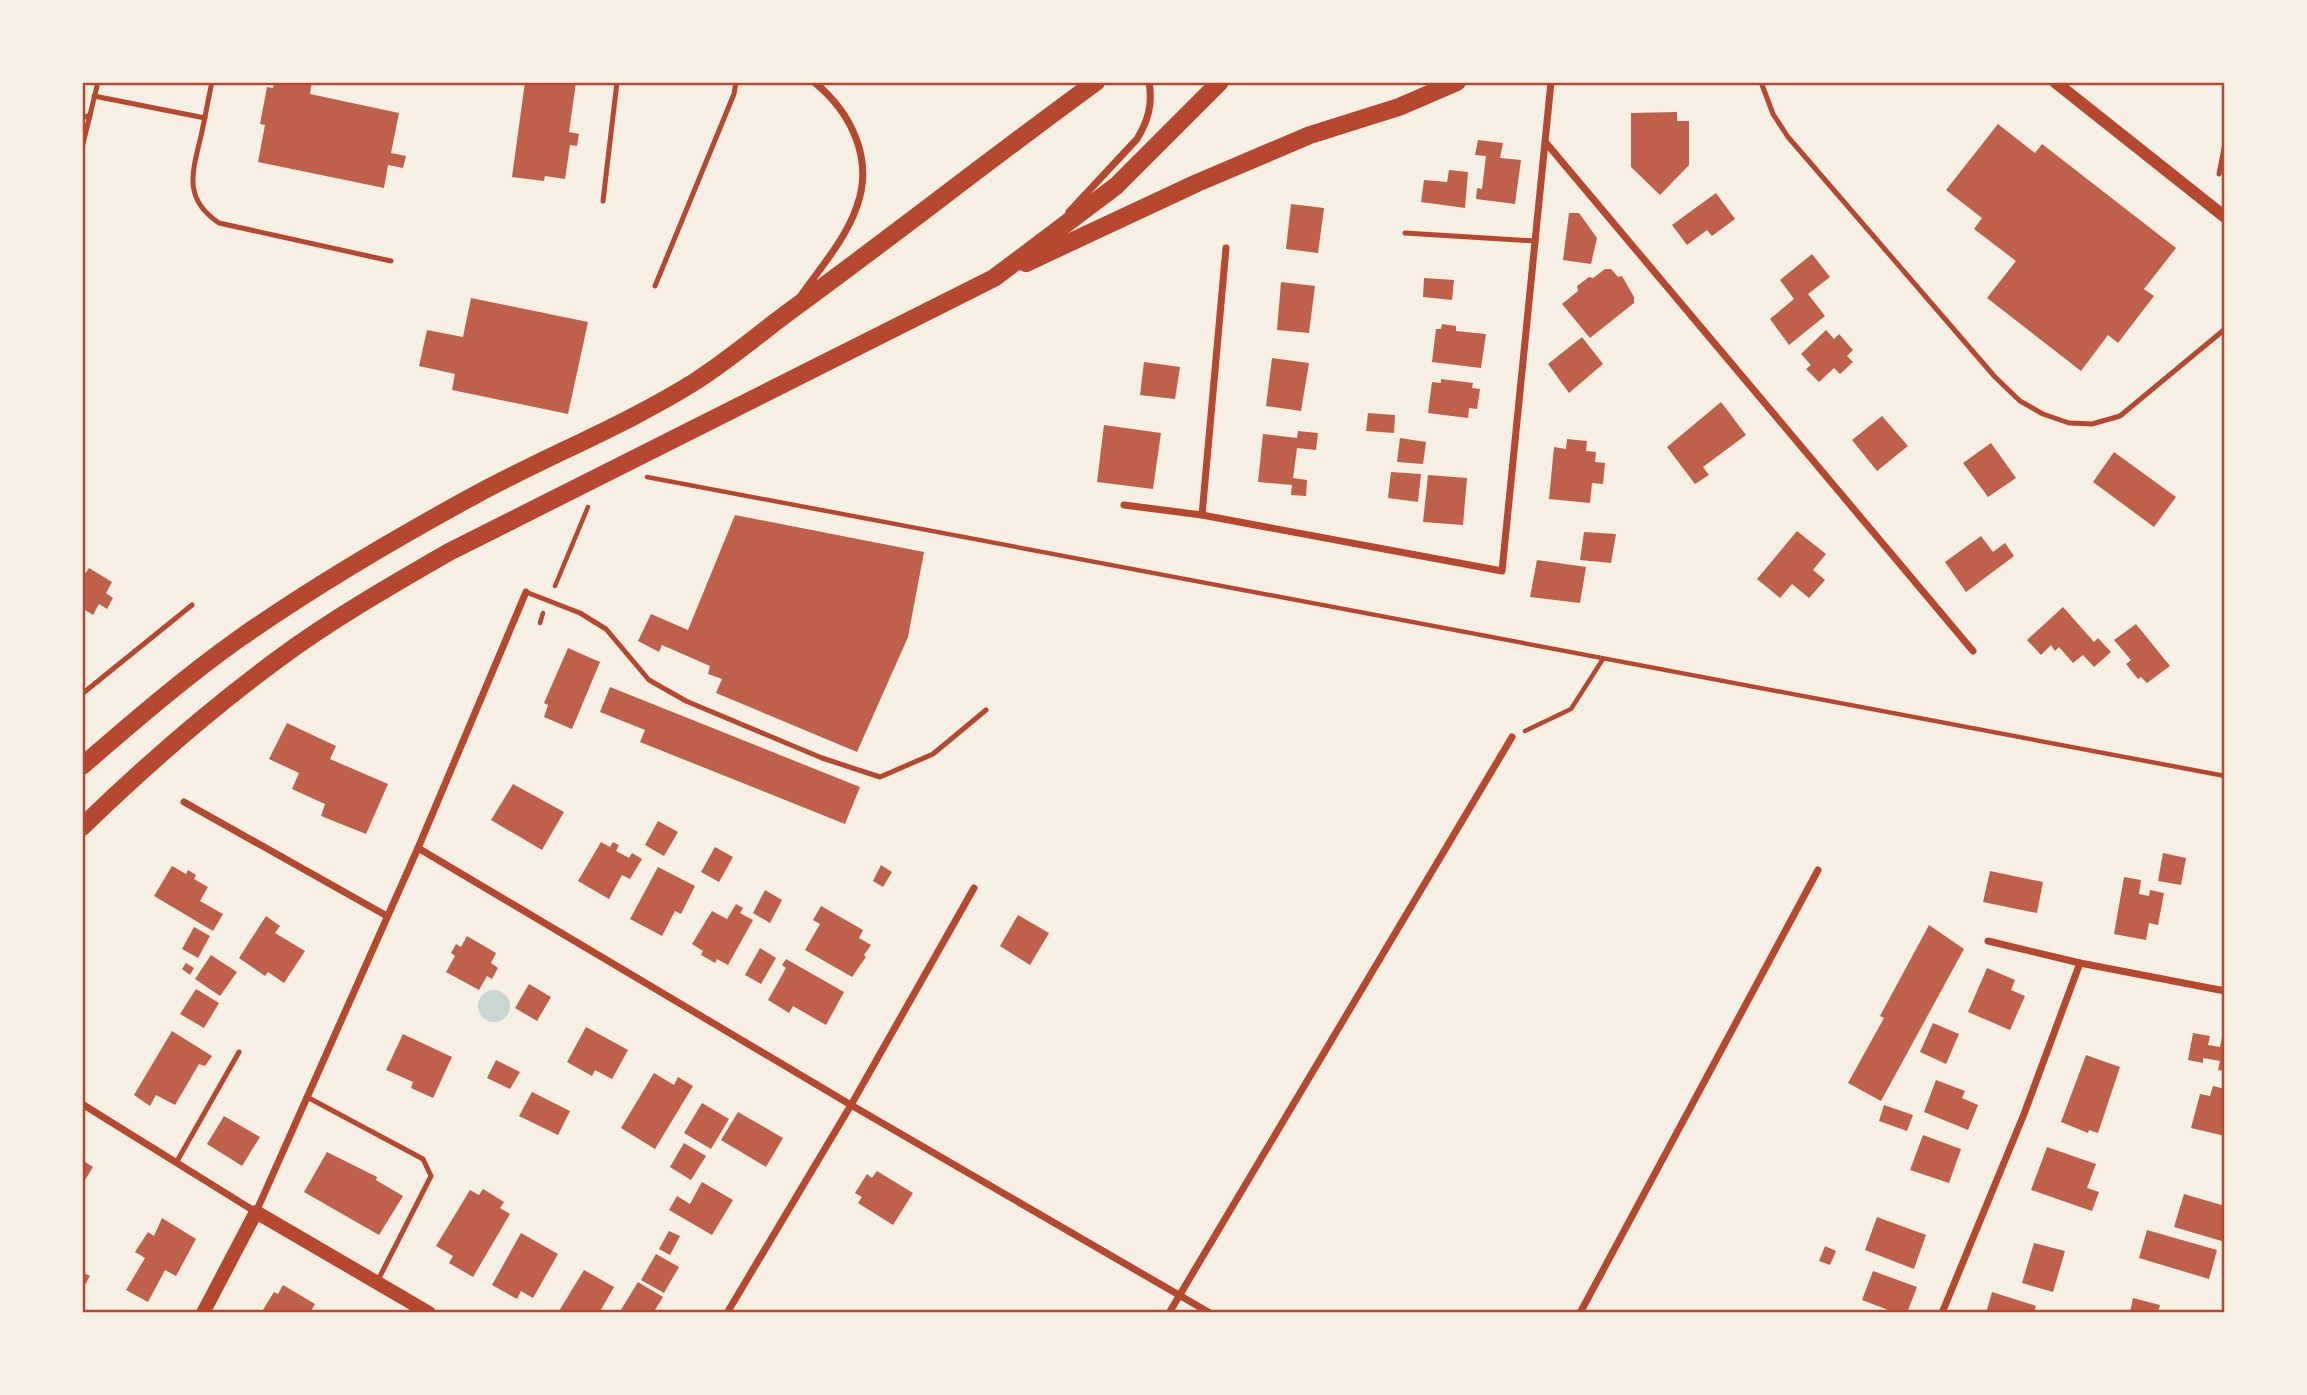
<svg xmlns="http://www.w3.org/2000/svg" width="2307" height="1395" viewBox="0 0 2307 1395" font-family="'Fira Sans Condensed',sans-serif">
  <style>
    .water { fill: #c9d6d2 }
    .building { fill: #bf614a }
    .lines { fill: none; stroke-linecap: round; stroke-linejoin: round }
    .path { stroke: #b5482f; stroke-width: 4.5 }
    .service { stroke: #b5482f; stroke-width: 5 }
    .minor { stroke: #b5482f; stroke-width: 7 }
    .tertiary { stroke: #b5482f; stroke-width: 12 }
    .secondary { stroke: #b5482f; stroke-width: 14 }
    .primary { stroke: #b5482f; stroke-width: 18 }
    .neatline { fill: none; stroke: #b5482f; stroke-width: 2.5 }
  </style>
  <rect width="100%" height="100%" fill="#f6efe4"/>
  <!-- water -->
  <circle class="water" cx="494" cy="1006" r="16"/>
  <!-- building -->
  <g class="building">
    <path d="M274,82H312L310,94L399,113L391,153L406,156L403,168L388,165L384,188L258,162L265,125L260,124L267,87L273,88Z"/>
    <path d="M525,82H576L569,132L579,134L577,146L570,145L565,179L545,176L544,181L512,177Z"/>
    <path d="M1677,112V121H1689V165L1660,195L1631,167V113Z"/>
    <path d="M1998,124L2035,153L2042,144L2176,248L2144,289L2154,296L2118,343L2108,335L2081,371L1987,298L2016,261L1974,229L1982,218L1946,190Z"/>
    <path d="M1478,140L1503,143L1500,158L1521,160L1515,204L1476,199L1477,188L1482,189L1486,156L1475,155Z"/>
    <path d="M1449,170L1468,172L1465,208L1421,202L1424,180L1447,182Z"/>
    <path d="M1716,193L1735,219L1712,236L1707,230L1687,245L1672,225Z"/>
    <path d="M1291,204L1324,208L1318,253L1286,249Z"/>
    <path d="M1569,213H1579L1597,238L1591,264L1563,260Z"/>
    <path d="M1812,254L1830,277L1808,294L1825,316L1789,345L1770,319L1794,299L1780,280Z"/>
    <path d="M1605,269H1611L1618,277L1622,276L1634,297V303L1590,338L1562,304L1578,291L1577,286L1589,277L1593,278Z"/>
    <path d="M1424,278L1454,280L1452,300L1423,297Z"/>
    <path d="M1281,282L1315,286L1309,333L1277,330Z"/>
    <path d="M471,298L588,322L568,414L452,390L455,374L419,366L427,330L463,337Z"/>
    <path d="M1442,324L1456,326V331L1486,334L1481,368L1432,362L1436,329H1441Z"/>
    <path d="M1826,330L1834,339L1839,334L1853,350L1847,356L1853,362L1840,374L1834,368L1819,382L1806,369L1811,365L1801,354Z"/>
    <path d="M1582,337L1603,364L1569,393L1548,364Z"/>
    <path d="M1272,358L1309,363L1301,411L1266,406Z"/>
    <path d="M1144,362L1180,367L1175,399L1140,395Z"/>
    <path d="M1441,379L1473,383L1472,388L1480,389L1477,409L1469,408L1468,418L1428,413L1432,382L1441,383Z"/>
    <path d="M1721,402L1746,435L1703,467L1709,475L1695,484L1667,447Z"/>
    <path d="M1368,413L1395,415L1394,433L1366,431Z"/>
    <path d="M1882,416L1908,446L1877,471L1852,440Z"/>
    <path d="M1104,425L1161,433L1153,489L1097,482Z"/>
    <path d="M1298,431L1318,433L1316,450L1297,448L1293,478L1307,480L1306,496L1291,495L1292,485L1258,482L1263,434L1297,438Z"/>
    <path d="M1400,438L1426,442L1423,464L1397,462Z"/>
    <path d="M1567,439L1587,441L1586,451L1596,452L1595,462L1605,463L1603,484L1592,483L1590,503L1549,499L1554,447L1566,449Z"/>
    <path d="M1991,443L2016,478L1988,497L1963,463Z"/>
    <path d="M2114,452L2176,497L2154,527L2093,482Z"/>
    <path d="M1391,472L1421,474L1418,502L1388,498Z"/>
    <path d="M1428,475L1467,478L1463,525L1423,522Z"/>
    <path d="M735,515L924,552L908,637L857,752L716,693L722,679L708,674L710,666L662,645L659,652L638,641L651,614L688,630Z"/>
    <path d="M1797,531L1826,554L1813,570L1825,580L1809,598L1792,584L1780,598L1757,579Z"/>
    <path d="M1584,532L1616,534L1611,563L1580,560Z"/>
    <path d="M1981,536L1993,552L2005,543L2014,556L1966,592L1945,562Z"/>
    <path d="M1537,560L1586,567L1580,603L1530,597Z"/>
    <path d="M89,568L112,582L106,593L113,598L107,609L99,604L93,615L82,608V578Z"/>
    <path d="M2063,607L2094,642L2098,638L2111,652L2094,667L2083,655L2073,663L2059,647L2055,651L2051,645L2041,655L2027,640Z"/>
    <path d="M2136,624L2170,666L2147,683L2141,677L2138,679L2126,664L2131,660L2114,640Z"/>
    <path d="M568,648L600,662L572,729L544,717L548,705L544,703Z"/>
    <path d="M610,687L860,787L845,824L640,742L645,730L600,712Z"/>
    <path d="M287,723L336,746L330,759L388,784L366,834L321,816L325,804L292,789L299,773L269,759Z"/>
    <path d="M513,784L564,812L542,850L491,820Z"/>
    <path d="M658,821L678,832L664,856L645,845Z"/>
    <path d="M601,842L610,847L613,842L619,845L616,851L629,858L632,853L642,859L630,879L622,875L609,899L578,881Z"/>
    <path d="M715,847L733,857L719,882L701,872Z"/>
    <path d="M2163,853L2186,858L2181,885L2158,881Z"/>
    <path d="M881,865L892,872L883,887L873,881Z"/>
    <path d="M172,866L186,874L188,870L196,875L194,879L208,887L200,901L223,914L213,931L154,896Z"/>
    <path d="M658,867L695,886L681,914L675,911L662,936L630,919Z"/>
    <path d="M1990,871L2043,882L2037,913L1983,902Z"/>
    <path d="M2124,877L2141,880L2139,894L2149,896L2150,890L2164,893L2158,925L2149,923L2146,940L2114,934Z"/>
    <path d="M765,890L782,900L770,923L753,913Z"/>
    <path d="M736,904L743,908L740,913L753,920L728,965L717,959L715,963L701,955L703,951L692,944L712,911L727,919Z"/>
    <path d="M821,906L863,930L859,938L871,945L864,955L866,957L852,977L805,950L820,924L813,920Z"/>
    <path d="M1018,915L1049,933L1030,965L1000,946Z"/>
    <path d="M266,916L280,926L275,933L305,951L284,983L268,972L265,976L239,958Z"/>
    <path d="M1929,925L1964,949L1881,1101L1848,1083L1884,1018L1880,1016Z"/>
    <path d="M194,927L210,936L198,958L182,949Z"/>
    <path d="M467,936L496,953L491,963L498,968L492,979L487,976L479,990L446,972L455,956L451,953L456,944L461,947Z"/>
    <path d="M760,948L776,958L761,984L745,975Z"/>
    <path d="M211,955L237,972L220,996L195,979Z"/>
    <path d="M786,959L844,992L826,1025L793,1006L789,1013L768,1000L786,968L782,965Z"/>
    <path d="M186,963L194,968L190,975L182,969Z"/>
    <path d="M1987,968L2015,980L2011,990L2025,996L2010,1030L1968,1012Z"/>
    <path d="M529,984L551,997L537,1021L515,1008Z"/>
    <path d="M196,989L219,1003L204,1028L180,1014Z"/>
    <path d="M1933,1023L1959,1034L1946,1064L1920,1052Z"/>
    <path d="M586,1027L628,1050L612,1079L595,1070L592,1076L567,1062Z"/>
    <path d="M172,1031L212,1056L205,1066L199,1064L175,1105L156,1095L150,1106L134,1095Z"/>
    <path d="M2193,1033L2210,1036L2208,1045L2220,1047L2222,1037H2225V1071L2218,1070L2220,1061L2203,1058V1063L2188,1060Z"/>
    <path d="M403,1034L452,1057L433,1098L411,1088L413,1082L386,1070Z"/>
    <path d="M2086,1055L2120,1067L2098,1133L2089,1130L2088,1133L2061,1122Z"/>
    <path d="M496,1060L520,1072L510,1089L487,1078Z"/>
    <path d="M654,1073L674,1085L678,1077L693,1086L655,1149L621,1128Z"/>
    <path d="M1936,1080L1965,1091L1962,1098L1978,1105L1968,1130L1924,1112Z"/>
    <path d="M2213,1086L2225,1089V1136L2191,1128L2200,1094L2210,1096Z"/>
    <path d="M532,1092L570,1111L558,1135L519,1116Z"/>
    <path d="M702,1103L729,1119L711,1149L684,1133Z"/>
    <path d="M1884,1105L1913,1115L1907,1131L1879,1121Z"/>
    <path d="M738,1112L783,1138L766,1167L721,1140Z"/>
    <path d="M224,1116L260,1137L242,1166L207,1144Z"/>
    <path d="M1923,1135L1961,1149L1949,1183L1910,1170Z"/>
    <path d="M684,1143L706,1156L691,1180L670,1167Z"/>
    <path d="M2047,1147L2096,1164L2087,1188L2099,1192L2092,1211L2031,1190Z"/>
    <path d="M327,1152L377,1177L376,1180L403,1196L379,1235L304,1192Z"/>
    <path d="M82,1160L93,1167L82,1185Z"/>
    <path d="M877,1171L913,1193L893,1225L858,1203L862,1197L855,1193L867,1174L872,1178Z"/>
    <path d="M702,1182L733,1200L712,1235L669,1210L677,1196L690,1204Z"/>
    <path d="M483,1189L504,1202L500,1208L510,1214L473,1277L449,1263L453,1256L436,1246L470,1190L479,1195Z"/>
    <path d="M2184,1194L2225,1206V1242L2174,1227Z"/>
    <path d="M1877,1217L1926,1235L1914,1269L1865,1250Z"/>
    <path d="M162,1218L196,1239L176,1276L165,1270L148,1302L126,1290L145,1258L135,1252L148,1232L154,1236Z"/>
    <path d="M2147,1230L2217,1250L2209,1279L2139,1258Z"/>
    <path d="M669,1231L680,1236L670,1255L659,1249Z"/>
    <path d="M521,1233L558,1254L533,1298L521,1291L517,1299L492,1285Z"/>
    <path d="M2034,1243L2065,1251L2053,1292L2022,1283Z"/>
    <path d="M1825,1246L1836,1251L1830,1265L1819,1261Z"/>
    <path d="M656,1254L679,1267L664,1293L641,1280Z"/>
    <path d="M584,1270L614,1287L599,1313H562L559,1311Z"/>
    <path d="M1873,1271L1917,1287L1907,1313H1896L1862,1300Z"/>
    <path d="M82,1272L90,1276L82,1290Z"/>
    <path d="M638,1282L663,1297L653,1313H619Z"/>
    <path d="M283,1285L315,1304L310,1313H261L274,1292L278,1294Z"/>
    <path d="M1992,1292L2036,1306L2034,1313H1986Z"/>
    <path d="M2133,1298L2160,1305L2158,1313H2130Z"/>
  </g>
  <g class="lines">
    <!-- path -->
    <g class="path">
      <path d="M647,477L2225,776"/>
      <path d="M555,586L588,507"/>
      <path d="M540,623L543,613"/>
      <path d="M1525,731L1571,709L1603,659"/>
    </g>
    <!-- service -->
    <g class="service">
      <path d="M212,82C208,100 205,118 201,136C192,173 183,199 219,223L391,261"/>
      <path d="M1761,82L1773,114L1788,137L1995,377L2020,401L2043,414L2069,423L2092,424L2120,416L2225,329"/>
      <path d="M94,96L205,118"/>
      <path d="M82,118L90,115L98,82"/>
      <path d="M82,148L90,115"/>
      <path d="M2219,174L2225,143"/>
      <path d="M603,201L617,82"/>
      <path d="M1405,233L1536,241"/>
      <path d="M655,286L734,94L736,82"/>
      <path d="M526,592L580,613L606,629L649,680L686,701L822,758L880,777L933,754L986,710"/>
      <path d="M82,694L192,605"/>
      <path d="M307,1097L423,1159L431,1176L377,1282"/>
      <path d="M176,1163L239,1052"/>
    </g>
    <!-- minor -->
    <g class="minor">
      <path d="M1547,144L1973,651"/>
      <path d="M1069,212L1137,139C1148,121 1153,104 1149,82"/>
      <path d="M800,297C820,268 846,239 857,206C874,159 851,112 814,82"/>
      <path d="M1124,505L1202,515L1502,571L1551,82"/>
      <path d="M1202,515L1226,248"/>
      <path d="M184,802L387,916"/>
      <path d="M418,848L851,1105L1210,1313"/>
      <path d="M1988,941L2080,963L2225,991"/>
      <path d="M82,1104L256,1212L418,848L526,592"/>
      <path d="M727,1313L851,1105L974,888"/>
      <path d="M1169,1313L1512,737"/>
      <path d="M1580,1313L1818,870"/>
      <path d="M1942,1313L2024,1114L2080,963"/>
    </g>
    <!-- tertiary -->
    <path class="tertiary" d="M2055,82L2225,217"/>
    <!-- secondary -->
    <path class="secondary" d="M203,1313L256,1212L429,1313"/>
    <!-- primary -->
    <g class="primary">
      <path d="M1026,263L1197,183L1310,135L1399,107L1457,82"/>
      <path d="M82,766C133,722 185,677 240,638C316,585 396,538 477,494C549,455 626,425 696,381C729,360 759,334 790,311C893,236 993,157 1096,82"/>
      <path d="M82,827C145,766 210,709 281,657C334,618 392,585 449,552L994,278L1116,186L1220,82"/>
    </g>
  </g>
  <!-- border -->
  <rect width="2307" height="1395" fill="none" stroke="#f6efe4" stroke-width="168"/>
  <rect x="84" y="84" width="2139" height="1227" class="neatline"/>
</svg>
